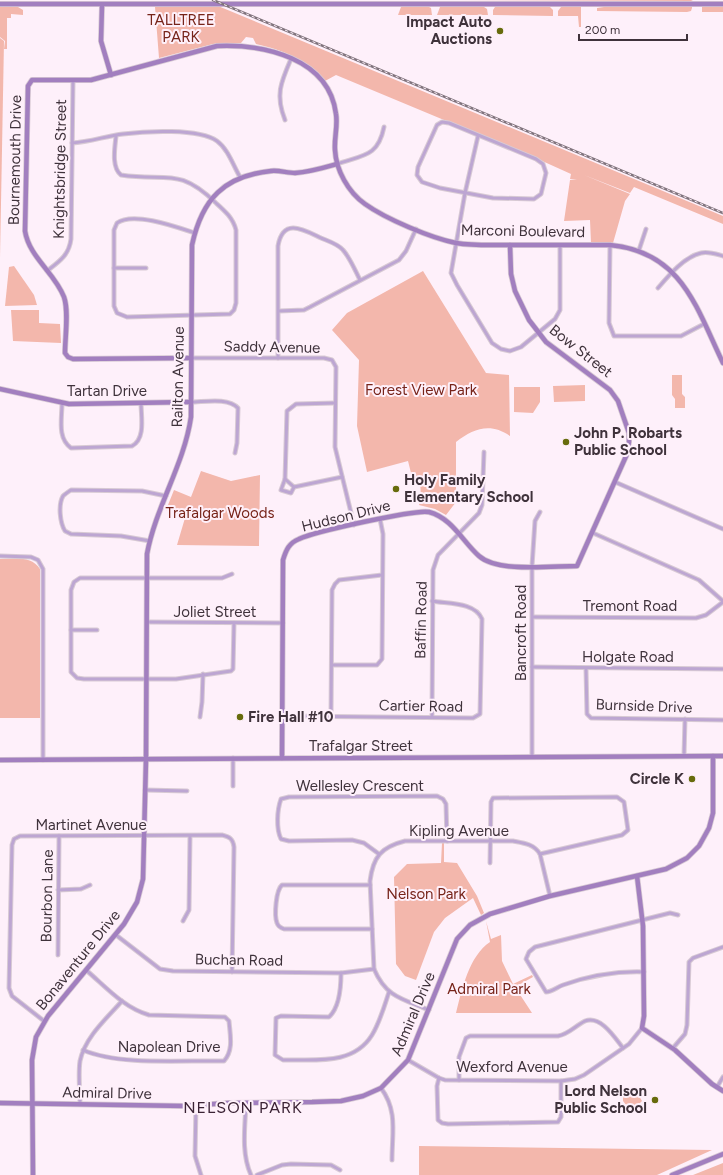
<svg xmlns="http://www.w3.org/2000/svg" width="723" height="1175" viewBox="0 0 723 1175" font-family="Figtree,sans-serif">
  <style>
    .green { fill: #f3b7ac }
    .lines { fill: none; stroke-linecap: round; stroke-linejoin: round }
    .street-casing { stroke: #d8cad4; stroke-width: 5 }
    .secondary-casing { stroke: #d8cad4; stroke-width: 6 }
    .street { stroke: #bda6d2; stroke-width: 3 }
    .secondary { stroke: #a27fbf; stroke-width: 4.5 }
    .rail-casing { stroke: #81747d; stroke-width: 2.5 }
    .rail { stroke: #fef0fa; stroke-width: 1; stroke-dasharray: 3; stroke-linecap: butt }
    .poi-dot { fill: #676b0c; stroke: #fef0fa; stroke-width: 1.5 }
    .labels { text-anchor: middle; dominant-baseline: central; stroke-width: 4; stroke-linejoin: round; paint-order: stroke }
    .park-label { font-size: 15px; fill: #77241a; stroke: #fef0fa }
    .poi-label { font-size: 15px; font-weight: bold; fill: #3f323b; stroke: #fef0fa; text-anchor: end }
    .street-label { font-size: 15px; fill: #3f323b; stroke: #fef0fa }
    .neighbourhood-label { font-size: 16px; letter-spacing: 1px; fill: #3a2234; stroke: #fef0fa }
  </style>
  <rect width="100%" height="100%" fill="#fef0fa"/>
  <!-- green -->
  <g class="green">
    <path d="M454,0H693L691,1Z"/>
    <path d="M218,6L723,216V224L634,187L630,193L584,175L630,194L625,201L613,243H591L590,220L564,221L570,180H577L580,173L577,180L570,179L571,174L540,160L336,75L325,81C307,60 283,50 256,44L253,38L246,37L241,43L213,44L159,58L155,7Z"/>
    <path d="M0,7H18L23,10V15L11,14V18H7V49H4L5,41L0,37Z"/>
    <path d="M401,7H429L431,8L432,15H398Z"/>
    <path d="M440,7H484L487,9L488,15H437Z"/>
    <path d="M495,7H550L553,10V16L493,15V10Z"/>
    <path d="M561,7H581V27H579L578,16H558V11Z"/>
    <path d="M604,7H692V8L691,11L687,12L597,11V8Z"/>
    <rect x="702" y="7" width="21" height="5"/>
    <path d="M0,38L4,41L0,258Z"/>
    <path d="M14,266L34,295L37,305L5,306L9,267Z"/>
    <path d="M423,271L486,373L509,375L510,436C490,422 473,429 456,442V502L446,515L435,509L419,505L421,498L420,480L413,481L408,461L367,472L357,426L359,360L332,330L347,313Z"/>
    <path d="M11,310H39V323L60,324L61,343L13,341Z"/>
    <path d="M672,375H682V394L685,397V408H675V399L672,395Z"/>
    <path d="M585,385V401L554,402L553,386Z"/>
    <path d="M514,387H540V402L533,413L514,412Z"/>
    <path d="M201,471L231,481L260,475L259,546L177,545L185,518L166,510L174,490L191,497Z"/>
    <path d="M0,559C15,559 31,555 40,569V718H0Z"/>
    <path d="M442,843H444V862L457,863L477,896L484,913L481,915L473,898L445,918L434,932L416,980L405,976L396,964L394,877L407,864L441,863Z"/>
    <path d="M486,921L491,939L501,935L502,961L513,984L532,975L533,977L515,987L532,1013H456C462,989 469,956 490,942Z"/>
    <path d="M631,1090L636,1091L642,1101L637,1106L626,1105L623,1101V1095Z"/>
    <path d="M419,1146L712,1150L657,1175H419Z"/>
    <path d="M723,1163V1175H693Z"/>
  </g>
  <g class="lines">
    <defs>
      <g id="street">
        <path d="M285,120C275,95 281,82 291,59"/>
        <path d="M442,122L449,123L536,159L543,164L546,173L541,194L534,199L493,198L440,188L422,182L417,175L418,167L437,125Z"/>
        <path d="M116,136C115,147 111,167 121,175C166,182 178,166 216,203C225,211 233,218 236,230V303L234,310L230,314L127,317L117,313L114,306V230L117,223C133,211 177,227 195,233"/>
        <path d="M478,136L465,193L451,273L457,285L492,343L501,349L510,351L521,347L555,319L560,310V246"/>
        <path d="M72,143C90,142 106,136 123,134C145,131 199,128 217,141C228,149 233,165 240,177"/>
        <path d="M337,164C363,155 378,157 384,127"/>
        <path d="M610,245L609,323L614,336H681L704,324"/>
        <path d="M639,250L646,229"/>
        <path d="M114,268H146"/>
        <path d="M47,271C60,261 69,255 71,239L73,81"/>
        <path d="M658,288C669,275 684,257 701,253C708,251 716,254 723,256"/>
        <path d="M279,311L304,310L310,307L399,260L406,251L416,229"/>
        <path d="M191,358H324L332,360L336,367L335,447L354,525"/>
        <path d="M278,358V246C283,217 304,230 321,238C328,241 338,244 343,250C350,258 355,270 360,280"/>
        <path d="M191,402C204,402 228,397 238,408L237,443L235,453"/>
        <path d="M62,403C62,419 57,438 71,448L132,446C146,439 141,416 141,403"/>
        <path d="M335,403L296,404L287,411L285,479L294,487L342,477"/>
        <path d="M285,479L281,490L291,493L294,487"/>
        <path d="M615,482L723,529"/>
        <path d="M593,533L699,580L723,601"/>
        <path d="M150,541L121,536L71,534L65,531C60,523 58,505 63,496C65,494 68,492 71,490L142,491L166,496"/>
        <path d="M0,556L31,557L38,560L43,569V760"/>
        <path d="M232,574L222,578H80L74,582L71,590V672L77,678L84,679H176L231,671L233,669L234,623"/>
        <path d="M533,617L696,618L706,615L723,602"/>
        <path d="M147,622L283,623"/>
        <path d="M71,630H97"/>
        <path d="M332,665H377L382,659L383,534L380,519"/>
        <path d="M532,667L723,669"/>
        <path d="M586,669L587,714L591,718L723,720"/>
        <path d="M282,716L473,718L480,714L482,619C475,602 448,604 432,601"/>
        <path d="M331,716L332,590L335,584L339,580L382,575"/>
        <path d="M432,716L433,570L438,555L479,513L482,505L484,452"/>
        <path d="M200,717L202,702L203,674"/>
        <path d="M532,756V566L535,521L540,512"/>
        <path d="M684,756L685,719"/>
        <path d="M233,786V758"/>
        <path d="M145,790L187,791"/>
        <path d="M379,854L364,843L352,840L289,841L281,839C276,829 277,810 281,799L289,797L437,796L443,799L446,804L447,841"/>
        <path d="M490,863L491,802L493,798L617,797L624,802L628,830L622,835L540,854"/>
        <path d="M370,885H282C276,890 274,915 277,923C278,926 281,928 284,929H372"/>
        <path d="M58,890L81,889L90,885"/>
        <path d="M183,921L189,910L190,836"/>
        <path d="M116,935L160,969L173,971L341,973L374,969"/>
        <path d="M58,955L59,836"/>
        <path d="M644,972C616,971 589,976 563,985C557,987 552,992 546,992L526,959L529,952L535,947L670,913L678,915"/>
        <path d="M341,973C341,987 340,1007 329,1017L281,1016L276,1018L275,1055L283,1060C314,1059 353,1066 372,1035C380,1022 384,1007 389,992"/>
        <path d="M429,1010C402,999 386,997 374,969L370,881C373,857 381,847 405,841H513C524,843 534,844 540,854L550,896"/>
        <path d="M44,1021L12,996L9,988L12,845L14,839L20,836L222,835C230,837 233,839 234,847L232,972"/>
        <path d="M673,1048L685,1034L687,1025L689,962L693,958L723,947"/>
        <path d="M83,1050C120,1066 183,1060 224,1061C234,1050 230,1034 229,1021L225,1017L149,1015C124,1008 106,987 86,970"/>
        <path d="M408,1060L439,1078L445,1080L561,1081L575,1079L584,1075L629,1044L642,1028"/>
        <path d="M439,1078L437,1086L438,1120L442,1123L448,1124L558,1122L561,1117V1081"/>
        <path d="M459,1080V1057L466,1038L470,1036H558C569,1034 575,1026 585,1021C601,1015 615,1038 623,1048"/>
        <path d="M717,1087L723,1077"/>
        <path d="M381,1088C398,1111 392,1133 392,1160"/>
        <path d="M80,1104C80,1090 78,1075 80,1061C85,1037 107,1018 122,1001"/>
        <path d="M246,1104C245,1127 241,1153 251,1175"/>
        <path d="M196,1105L195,1156L201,1175"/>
        <path d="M257,1175L282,1165L291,1164L331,1165L340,1170"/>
      </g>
      <g id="secondary">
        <path d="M0,4H723"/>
        <path d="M102,5L101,41L111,75"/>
        <path d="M191,358L73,359L68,357L65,353C65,337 69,311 64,297C55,273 29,257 25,231L28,86L32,80H91L217,46C264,44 329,58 336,114C338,126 334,138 335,150C336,170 348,192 365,204C386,219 431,238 456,243C474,246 492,245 510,245C544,245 577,245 610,245C682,252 696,307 723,363"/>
        <path d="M0,389L69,404L191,402"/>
        <path d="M282,758L283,560C286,550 289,543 299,539C313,532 416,509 429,512C452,518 463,542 479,556C498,573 552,566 577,566L627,454L629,442V433L618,401L610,390L546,342L529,320L515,291L511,274L510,245"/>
        <path d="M0,760L723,756"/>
        <path d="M637,876L643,926L644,1016L642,1028L675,1050L712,1084L723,1091"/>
        <path d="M0,1103L185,1106L228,1103L312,1102L341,1101L363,1096L381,1088L408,1060L457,939L470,925L490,914L550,896L666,869L687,858L699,846L709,828L713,813V756"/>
        <path d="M33,1175L32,1060L36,1037L48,1016L124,924L137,902L143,879L146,759L147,554C156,506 184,465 191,417L192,245C202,199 224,176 271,171C279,170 287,173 295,173C310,172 323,168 337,164"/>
        <path d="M672,1175L723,1154"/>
      </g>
    </defs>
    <!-- street casing -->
    <use href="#street" class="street-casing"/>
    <!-- secondary casing -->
    <use href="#secondary" class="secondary-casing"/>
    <!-- street -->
    <use href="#street" class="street"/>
    <!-- secondary -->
    <use href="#secondary" class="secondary"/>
    <defs>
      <path id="rail" d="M213,0L723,213"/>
    </defs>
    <!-- rail casing -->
    <use href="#rail" class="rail-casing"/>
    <!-- rail -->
    <use href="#rail" class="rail"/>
  </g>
  <!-- markers -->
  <g class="poi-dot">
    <circle cx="500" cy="31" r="4"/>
    <circle cx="566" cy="442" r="4"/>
    <circle cx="396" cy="489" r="4"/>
    <circle cx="240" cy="717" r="4"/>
    <circle cx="692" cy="779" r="4"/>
    <circle cx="655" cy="1100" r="4"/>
  </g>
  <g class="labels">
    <!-- park labels -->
    <g class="park-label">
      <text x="181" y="20">TALLTREE<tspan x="181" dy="17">PARK</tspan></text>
      <text x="421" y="390">Forest View Park</text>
      <text x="220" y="513">Trafalgar Woods</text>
      <text x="426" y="894">Nelson Park</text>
      <text x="489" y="989">Admiral Park</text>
    </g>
    <!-- poi labels -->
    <g class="poi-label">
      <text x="492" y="22">Impact Auto<tspan x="492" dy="17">Auctions</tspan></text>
      <text x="574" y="433" text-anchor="start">John P. Robarts<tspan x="574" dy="17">Public School</tspan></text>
      <text x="404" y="480" text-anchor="start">Holy Family<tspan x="404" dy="17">Elementary School</tspan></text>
      <text x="248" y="717" text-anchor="start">Fire Hall #10</text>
      <text x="684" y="779">Circle K</text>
      <text x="647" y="1091">Lord Nelson<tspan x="647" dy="17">Public School</tspan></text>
    </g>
    <!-- street labels -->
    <g class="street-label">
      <text transform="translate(15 160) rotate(-89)">Bournemouth Drive</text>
      <text transform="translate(60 169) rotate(-89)">Knightsbridge Street</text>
      <text transform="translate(523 231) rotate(1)">Marconi Boulevard</text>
      <text transform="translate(272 347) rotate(1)">Saddy Avenue</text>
      <text transform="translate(581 351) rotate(38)">Bow Street</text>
      <text transform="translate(178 377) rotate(-89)">Railton Avenue</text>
      <text x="107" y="391">Tartan Drive</text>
      <text transform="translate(346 516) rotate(-14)">Hudson Drive</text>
      <text x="630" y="606">Tremont Road</text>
      <text x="215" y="612">Joliet Street</text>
      <text transform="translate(421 620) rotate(-89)">Baffin Road</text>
      <text transform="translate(521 633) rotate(-90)">Bancroft Road</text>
      <text x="628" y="657">Holgate Road</text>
      <text transform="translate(421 706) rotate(1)">Cartier Road</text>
      <text transform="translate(644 706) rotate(2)">Burnside Drive</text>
      <text x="361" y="746">Trafalgar Street</text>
      <text x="360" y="786">Wellesley Crescent</text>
      <text x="91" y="825">Martinet Avenue</text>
      <text x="459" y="831">Kipling Avenue</text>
      <text transform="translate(47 896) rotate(-89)">Bourbon Lane</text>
      <text transform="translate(78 960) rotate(-51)">Bonaventure Drive</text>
      <text transform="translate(239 960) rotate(1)">Buchan Road</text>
      <text transform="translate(413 1014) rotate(-67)">Admiral Drive</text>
      <text x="169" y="1047">Napolean Drive</text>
      <text x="512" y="1067">Wexford Avenue</text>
      <text transform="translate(107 1093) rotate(1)">Admiral Drive</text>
    </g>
    <!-- neighbourhood labels -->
    <g class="neighbourhood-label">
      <text x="243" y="1107">NELSON PARK</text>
    </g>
  </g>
  <!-- scale -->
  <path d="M579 34v6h108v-6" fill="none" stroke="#3f323b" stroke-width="2"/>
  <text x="585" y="34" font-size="12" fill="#3f323b" stroke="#fef0fa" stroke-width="3" paint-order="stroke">200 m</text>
</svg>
